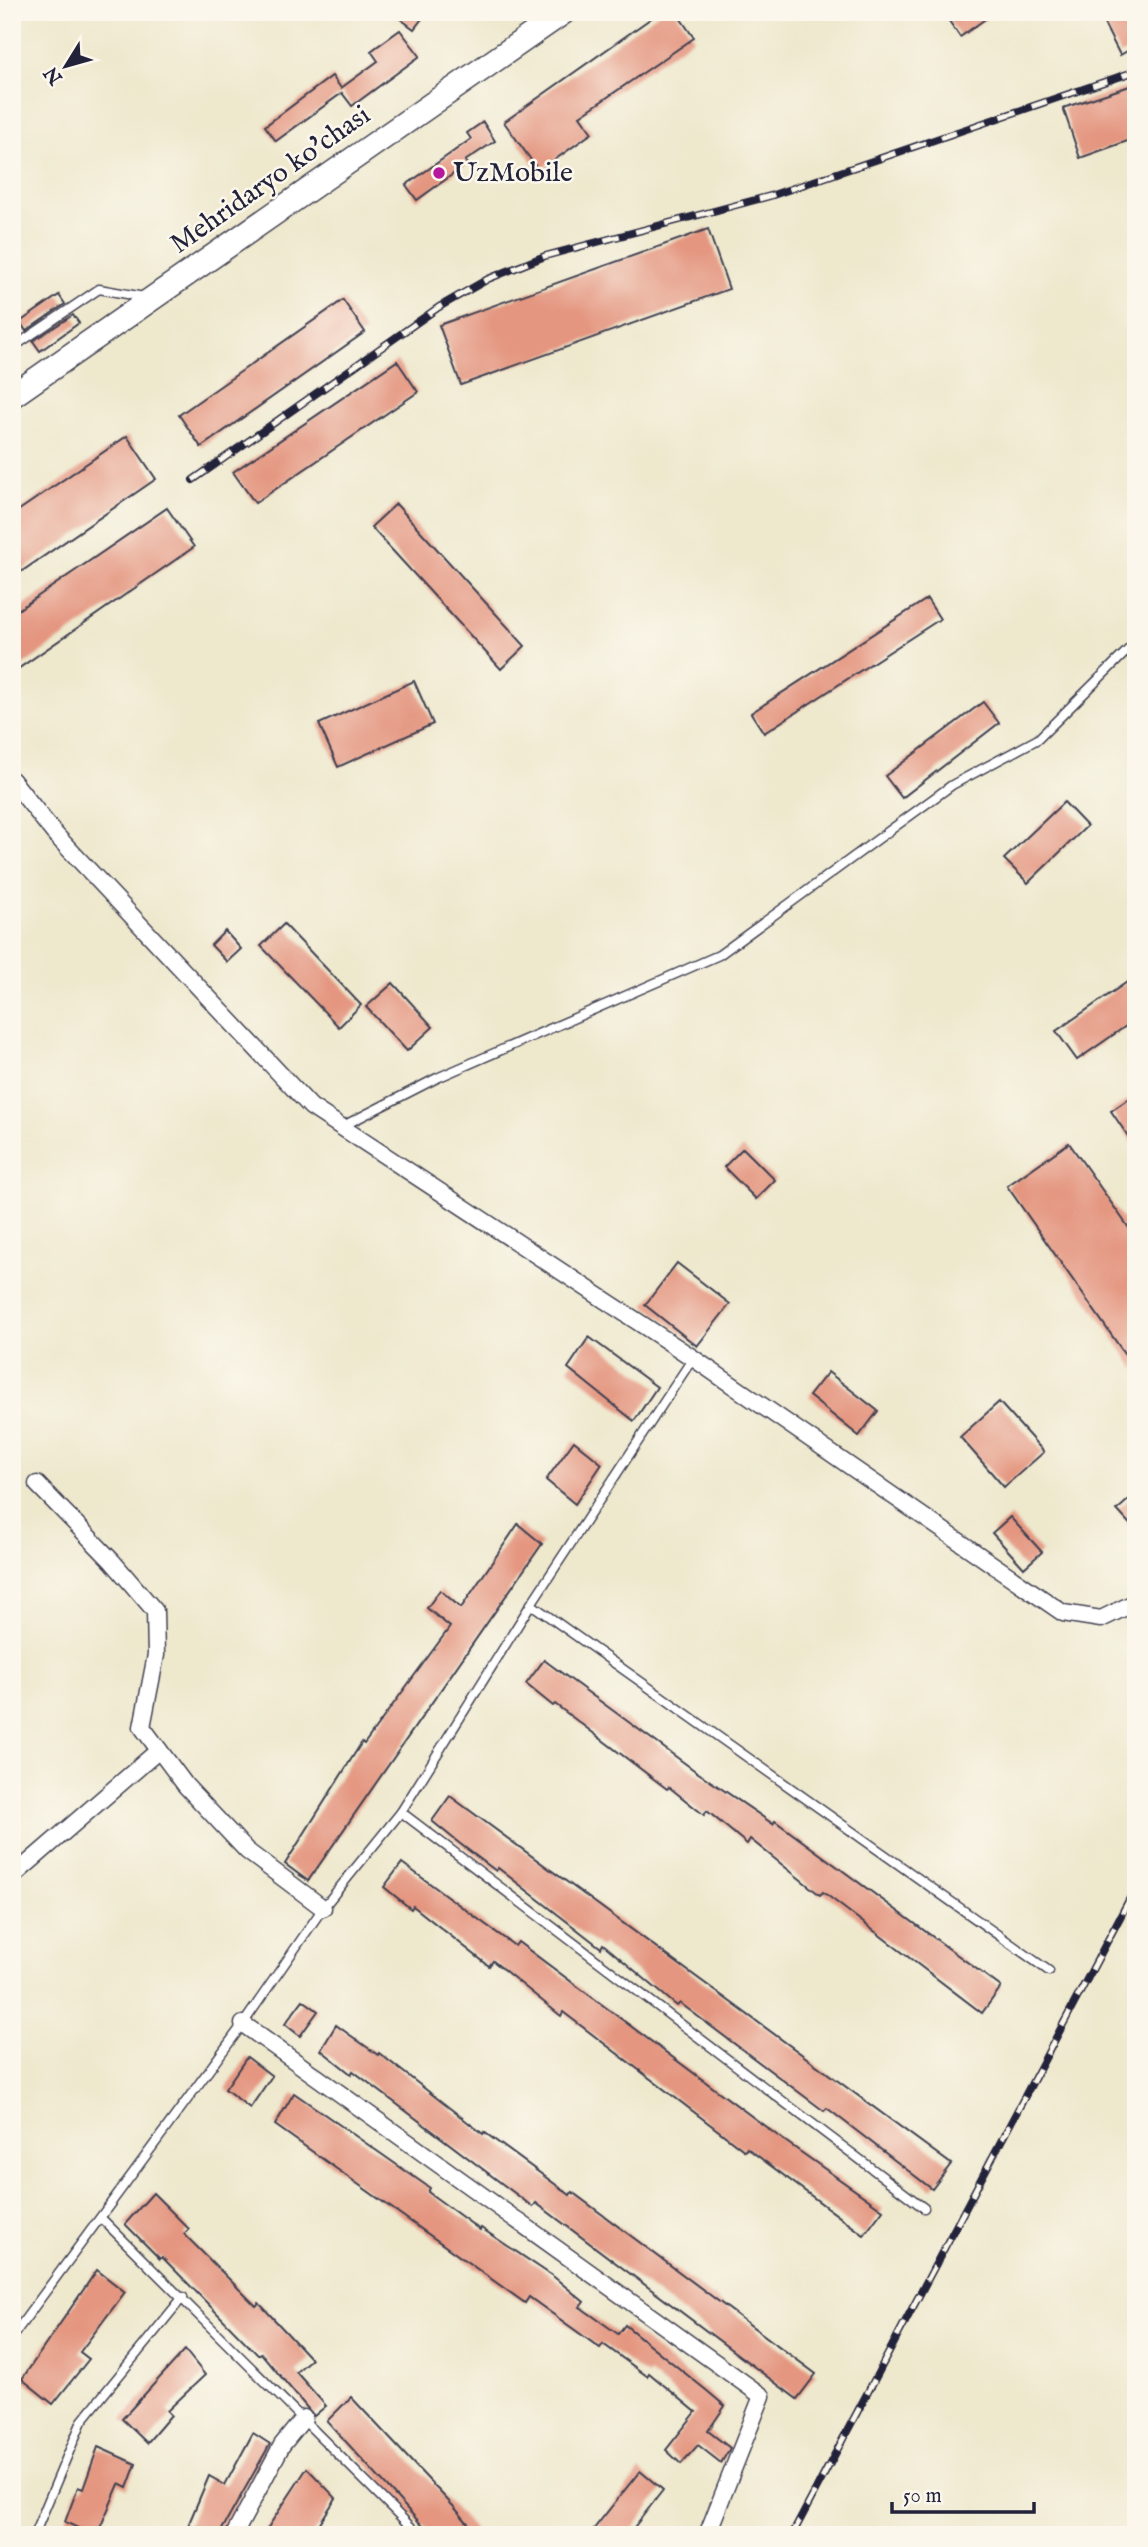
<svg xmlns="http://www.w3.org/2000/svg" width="1148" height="2547" viewBox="0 0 1148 2547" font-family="'IM FELL English',serif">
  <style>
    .building { fill: #e49680 }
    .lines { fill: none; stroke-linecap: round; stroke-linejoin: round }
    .lane-casing { stroke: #414051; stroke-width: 11 }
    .street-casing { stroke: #414051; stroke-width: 19 }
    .secondary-casing { stroke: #414051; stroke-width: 26 }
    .lane { stroke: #fff; stroke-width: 8 }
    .street { stroke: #fff; stroke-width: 16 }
    .secondary { stroke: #fff; stroke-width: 23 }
    .rail-casing { stroke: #22223b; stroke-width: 8 }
    .rail { stroke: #fbf7ec; stroke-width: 5; stroke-dasharray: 16; stroke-linecap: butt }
    .poi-dot { fill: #b5179e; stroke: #fbf7ec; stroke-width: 2.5 }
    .labels { text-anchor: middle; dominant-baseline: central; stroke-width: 5; stroke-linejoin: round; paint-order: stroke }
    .poi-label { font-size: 28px; fill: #22223b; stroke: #fbf7ec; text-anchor: start }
    .street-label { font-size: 28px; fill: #22223b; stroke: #fbf7ec }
  </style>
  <rect width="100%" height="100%" fill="#fbf7ec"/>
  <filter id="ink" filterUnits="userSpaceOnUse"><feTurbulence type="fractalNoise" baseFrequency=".0143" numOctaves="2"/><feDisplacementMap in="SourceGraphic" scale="14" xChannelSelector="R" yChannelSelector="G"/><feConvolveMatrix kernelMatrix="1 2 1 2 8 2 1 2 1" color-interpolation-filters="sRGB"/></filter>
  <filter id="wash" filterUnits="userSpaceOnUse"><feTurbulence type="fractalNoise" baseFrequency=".00686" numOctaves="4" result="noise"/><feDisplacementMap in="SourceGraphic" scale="28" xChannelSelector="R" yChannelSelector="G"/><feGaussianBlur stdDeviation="1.57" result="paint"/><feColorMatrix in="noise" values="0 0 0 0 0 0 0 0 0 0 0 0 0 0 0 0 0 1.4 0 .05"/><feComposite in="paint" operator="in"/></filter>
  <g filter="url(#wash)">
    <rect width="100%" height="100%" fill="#eee8cd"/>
    <g id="blocks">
      <!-- building -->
      <g class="building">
        <path d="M391,12H427L414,29Z"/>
        <path d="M660,12H676L694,38L580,116L592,133L539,171L504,122Z"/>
        <path d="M943,12H995L960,37Z"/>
        <path d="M1098,12H1136V46L1120,55Z"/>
        <path d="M400,30L420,56L352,106L342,93L276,141L265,126L332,76L341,88L378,61L371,51Z"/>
        <path d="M1136,84V138L1080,158L1063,108Z"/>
        <path d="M483,122L495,141L465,161L467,164L417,200L406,185L471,139L467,133Z"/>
        <path d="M708,229L729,289L461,385L439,325Z"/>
        <path d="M59,295L65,304L26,331L20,322Z"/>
        <path d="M343,300L365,332L201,447L179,415Z"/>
        <path d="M73,315L79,323L40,351L33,341Z"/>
        <path d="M397,361L418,392L255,503L233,472Z"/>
        <path d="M127,436L156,479L12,578V515Z"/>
        <path d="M396,504L525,646L501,669L371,527Z"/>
        <path d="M167,508L194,547L12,673V614Z"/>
        <path d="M927,599L940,619L764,733L751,713Z"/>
        <path d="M414,681L433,724L338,767L319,724Z"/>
        <path d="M983,702L999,723L902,798L885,776Z"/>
        <path d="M1064,802L1087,826L1028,883L1004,859Z"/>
        <path d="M284,924L361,1005L339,1027L261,946Z"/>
        <path d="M225,931L241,949L227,962L211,945Z"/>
        <path d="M1136,976V1019L1077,1060L1056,1031Z"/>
        <path d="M393,983L433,1027L407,1051L366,1007Z"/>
        <path d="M1136,1094V1148L1111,1111Z"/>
        <path d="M1069,1143L1136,1238V1370L1007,1186Z"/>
        <path d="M743,1148L775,1180L756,1199L724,1167Z"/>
        <path d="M677,1263L730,1304L697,1346L645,1305Z"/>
        <path d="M589,1337L657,1387L634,1421L568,1368Z"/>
        <path d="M828,1372L878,1411L859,1436L809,1396Z"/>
        <path d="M999,1402L1044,1452L1004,1487L960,1437Z"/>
        <path d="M574,1441L602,1464L575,1504L546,1480Z"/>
        <path d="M1136,1493V1531L1117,1510Z"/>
        <path d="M1010,1517L1042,1552L1024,1568L992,1533Z"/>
        <path d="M518,1524L542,1544L308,1881L285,1864L362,1742L364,1744L450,1627L427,1608L440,1590L461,1608Z"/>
        <path d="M544,1660L694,1770L773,1824L775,1821L1001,1987L982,2013L823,1892L820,1895L750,1839L747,1844L707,1811L704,1815L669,1787L667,1789L555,1704L553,1706L526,1684Z"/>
        <path d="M450,1796L951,2164L932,2189L827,2108L824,2111L680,2003L677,2006L603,1944L601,1948L498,1868L496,1871L459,1843L432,1821Z"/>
        <path d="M402,1863L515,1946L518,1942L778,2136L883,2210L864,2235L747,2148L745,2151L563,2012L561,2016L493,1961L489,1966L413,1906L411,1909L384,1887Z"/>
        <path d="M303,2000L318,2011L300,2036L285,2024Z"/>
        <path d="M336,2025L378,2055L379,2053L483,2134L484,2132L570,2195L572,2192L816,2374L797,2399L536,2203L533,2207L353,2071L351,2074L321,2050Z"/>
        <path d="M247,2057L272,2076L250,2108L225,2089Z"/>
        <path d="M294,2093L430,2188L428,2192L480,2230L481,2228L554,2277L584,2302L580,2307L618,2334L625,2325L706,2390L725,2406L708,2431L730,2448L721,2463L698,2445L681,2464L666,2450L696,2412L649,2373L647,2376L603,2344L600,2348L529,2297L525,2303L275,2125Z"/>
        <path d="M153,2193L189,2229L184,2234L256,2306L259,2303L311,2359L296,2372L326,2406L314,2416L261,2353L258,2355L162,2257L160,2259L125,2224Z"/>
        <path d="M97,2270L125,2292L80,2352L89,2359L53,2404L22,2379Z"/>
        <path d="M185,2350L205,2375L167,2411L171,2415L147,2443L122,2419Z"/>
        <path d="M351,2397L454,2507L478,2535H431L327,2421Z"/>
        <path d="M253,2433L270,2444L219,2535H184L209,2476L225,2485Z"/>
        <path d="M98,2447L136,2464L127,2488L119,2484L97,2535H93L65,2522L78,2487L83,2489Z"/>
        <path d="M307,2468L336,2498L312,2535H263Z"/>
        <path d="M640,2471L663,2490L628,2535H589Z"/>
      </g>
    </g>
  </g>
  <g filter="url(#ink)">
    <use href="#blocks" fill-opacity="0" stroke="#414051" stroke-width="2"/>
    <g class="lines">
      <defs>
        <g id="lane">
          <path d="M12,348L99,289L144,297"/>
          <path d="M343,1126L437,1078L719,955L952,785L1038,739L1136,642"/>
          <path d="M531,1604L1049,1971"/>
          <path d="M401,1812L924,2208"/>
          <path d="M102,2219L419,2535"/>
          <path d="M12,2337L243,2024L323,1908L401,1812L531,1604L693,1358"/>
          <path d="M34,2535L82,2421L183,2297"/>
        </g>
        <g id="street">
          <path d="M12,780L54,833L311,1107L693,1358L1063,1613L1101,1619L1136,1602"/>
          <path d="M37,1484L112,1561L155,1611L156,1655L142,1727L186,1786L247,1851L323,1908"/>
          <path d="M12,1877L159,1750"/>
          <path d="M243,2024L762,2396L707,2535"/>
          <path d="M234,2535L282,2445L304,2418"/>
        </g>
        <path id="secondary" d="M12,396L564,12"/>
      </defs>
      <!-- lane casing -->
      <use href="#lane" class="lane-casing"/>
      <!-- street casing -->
      <use href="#street" class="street-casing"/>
      <!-- secondary casing -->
      <use href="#secondary" class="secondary-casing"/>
      <!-- lane -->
      <use href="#lane" class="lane"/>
      <!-- street -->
      <use href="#street" class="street"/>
      <!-- secondary -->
      <use href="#secondary" class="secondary"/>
      <defs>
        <g id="rail">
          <path d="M193,480L439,307L488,279L545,256L770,196L1136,71"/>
          <path d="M792,2535L1136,1887"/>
        </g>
      </defs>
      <!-- rail casing -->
      <use href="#rail" class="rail-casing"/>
      <!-- rail -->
      <use href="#rail" class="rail"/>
    </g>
  </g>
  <!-- markers -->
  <circle class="poi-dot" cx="439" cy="173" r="7"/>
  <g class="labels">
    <!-- poi labels -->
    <g class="poi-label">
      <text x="453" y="173">UzMobile</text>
    </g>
    <!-- street labels -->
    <g class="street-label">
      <text transform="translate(271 180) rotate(-35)">Мehridaryo ko'chasi</text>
    </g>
  </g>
  <!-- margin -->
  <rect width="1148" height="2547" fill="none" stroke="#fbf7ec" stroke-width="42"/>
  <!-- north arrow -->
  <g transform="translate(66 66) rotate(233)" stroke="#fbf7ec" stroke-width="5" paint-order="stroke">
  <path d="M0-5L12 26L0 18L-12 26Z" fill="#22223b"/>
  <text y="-10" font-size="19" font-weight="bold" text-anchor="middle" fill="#22223b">N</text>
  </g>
  <!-- scale -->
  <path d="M892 2502v10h142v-10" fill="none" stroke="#22223b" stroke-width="3.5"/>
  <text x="903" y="2502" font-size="21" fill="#22223b" stroke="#fbf7ec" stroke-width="5" paint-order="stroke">50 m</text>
</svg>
